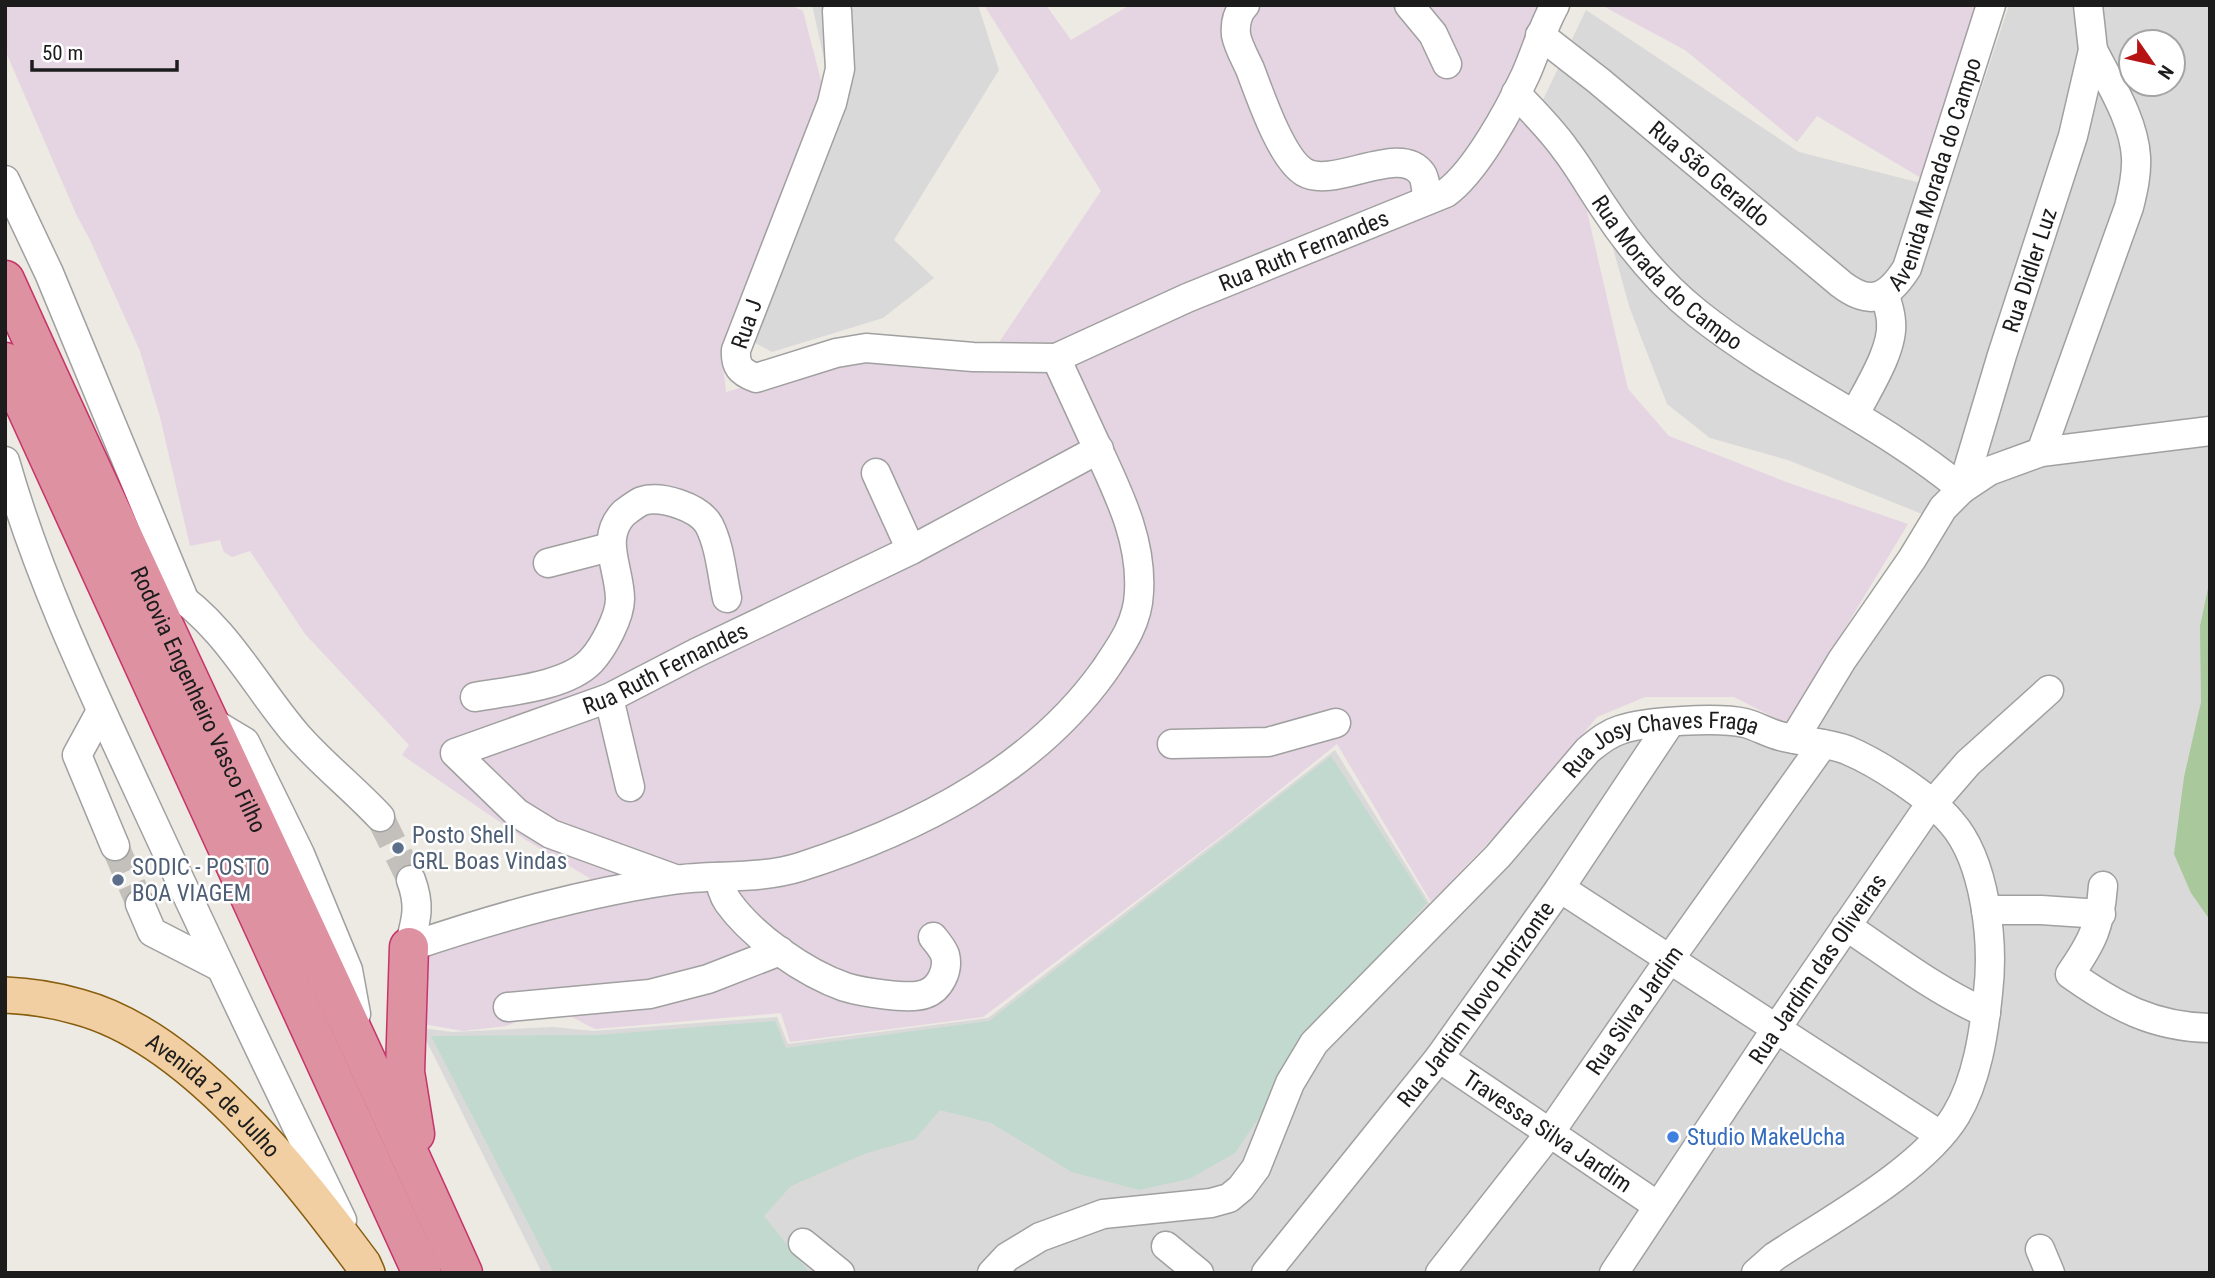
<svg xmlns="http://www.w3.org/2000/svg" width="2215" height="1278" viewBox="0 0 2215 1278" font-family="'Roboto Condensed',sans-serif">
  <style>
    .residential { fill: #dad9d9; fill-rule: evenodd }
    .industrial { fill: #e5d5e2 }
    .forest { fill: #a9c89b }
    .wetland { fill: #c1d9ce }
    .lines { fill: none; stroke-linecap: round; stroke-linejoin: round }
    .minor-tunnel { stroke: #c3c0bb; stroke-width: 28; stroke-dasharray: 28 14; stroke-linecap: butt }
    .minor-casing { stroke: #a0a0a0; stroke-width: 31 }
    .major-casing { stroke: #875d0e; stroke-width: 38 }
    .highway-casing { stroke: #c63469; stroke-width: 41 }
    .minor { stroke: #fff; stroke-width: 28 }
    .major { stroke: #f2cfa2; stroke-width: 35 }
    .highway { stroke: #dd91a1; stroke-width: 38 }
    .service-dot { fill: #5c6f8a; stroke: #fff; stroke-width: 2.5 }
    .shop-dot { fill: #3f7fe0; stroke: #fff; stroke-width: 2.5 }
    .labels { text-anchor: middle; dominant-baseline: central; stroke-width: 5; stroke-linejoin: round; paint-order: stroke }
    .street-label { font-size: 23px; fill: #1c1c1c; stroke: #fff }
    .service-label { font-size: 23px; fill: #4e5e75; stroke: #fff; text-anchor: start }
    .shop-label { font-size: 23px; fill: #366cbe; stroke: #fff; text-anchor: start }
  </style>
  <rect width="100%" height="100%" fill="#ede9e3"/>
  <!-- residential -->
  <g class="residential">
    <path d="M812,5H978L999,70L894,240L934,278L883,318L772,352L748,339L837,116Z"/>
    <path d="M2009,5H2210V1273H542L420,1028L452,1032L553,1027L593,1031L777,1017L788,1044L988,1018L1335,750L1432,907L1486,860L1586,734L1653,709L1732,708L1787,730L1922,514L1788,460L1710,438L1667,404L1630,309L1590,166L1541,104L1586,10L1799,152L1948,190ZM2131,42H2173V84H2131Z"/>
  </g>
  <!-- industrial -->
  <g class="industrial">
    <path d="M5,5H791L803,11L823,88L722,357L726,392L837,360L914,341L998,344L1101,191L984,5H1046L1071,40L1130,5H1569L1561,18L1521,105L1581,185L1628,389L1669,436L1789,483L1908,524L1787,724L1734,697H1645L1597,717L1519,811L1431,902L1337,744L1235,826L983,1017L790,1042L781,1013L595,1029L568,1015L538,1014L506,1026L463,1031L424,1024L416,954L537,915L532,893L591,879L526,840L402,755L409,745L305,634L250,551L232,557L224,552L220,540L190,546L160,417L140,351L90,240L77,216L5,50Z"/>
    <path d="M1601,5H1978L1921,178L1817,116L1797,142L1685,50Z"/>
  </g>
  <!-- forest -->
  <path class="forest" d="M2210,579V920L2191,893L2174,854L2184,777L2201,702L2200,626Z"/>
  <!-- wetland -->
  <path class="wetland" d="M1331,756L1427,903L1298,1045L1268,1104L1235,1153L1189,1179L1139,1190L1072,1172L991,1123L940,1110L915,1139L864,1154L791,1186L764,1216L810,1273H554L431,1036L598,1035L775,1021L786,1048L989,1021Z"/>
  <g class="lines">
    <!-- minor-tunnel -->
    <g class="minor-tunnel">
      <path d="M380,817L411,880"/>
      <path d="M115,846L140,904"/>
    </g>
    <defs>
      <g id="minor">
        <path d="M1245,5C1237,13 1235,24 1236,35C1238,46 1245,58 1250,69C1260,95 1281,158 1304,172C1334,190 1400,142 1422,174C1426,180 1426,192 1428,200"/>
        <path d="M1409,5L1433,34L1447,64"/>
        <path d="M837,11L840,69L832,103L736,350C735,366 740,372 756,378L836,353L866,348L973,357L1056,358"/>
        <path id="s1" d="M1540,35L1599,81L1841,284C1871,307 1888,298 1907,268L1991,5"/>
        <path id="s2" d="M1516,93C1532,111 1551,129 1565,149C1579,167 1590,187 1603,206C1629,246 1661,284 1697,313C1781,380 1880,421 1962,489"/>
        <path d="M5,180L49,273L184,599"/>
        <path d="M1855,414C1867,390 1894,349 1891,322C1891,313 1887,303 1885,295"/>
        <path d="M2041,452L2129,207C2133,191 2137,174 2136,157C2134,120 2109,82 2093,50"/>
        <path d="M5,461C38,577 90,686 140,794C206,937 273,1078 342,1220"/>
        <path d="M876,473L911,550"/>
        <path id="s3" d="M1962,489L2002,355L2073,136L2093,50L2088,5"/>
        <path d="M548,563L610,547"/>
        <path d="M170,590C225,625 255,686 296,734C320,762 354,789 380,817"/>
        <path d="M475,697C508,691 566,687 591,661C603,648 620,617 620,599C620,569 599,538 624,513C628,510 637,503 642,501C661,495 699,507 709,525C720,546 722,575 727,598"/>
        <path d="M609,698L630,787"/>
        <path d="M101,711L77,755L115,846"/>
        <path d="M205,718L245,742L300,854L348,970L356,1014"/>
        <path d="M1794,739L1842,660L1912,559L1943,508L1962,489L1989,471L2041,452L2210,431"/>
        <path d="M1172,744L1268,742L1336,723"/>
        <path d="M719,877C721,886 723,895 728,902C753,937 805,973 845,987C861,992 910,1000 925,994C940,989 949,970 945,955C943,949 937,942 933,937"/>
        <path id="s4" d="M675,879L551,834L517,813L455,753L609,698L696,653L911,550L1099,449"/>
        <path d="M2103,886C2100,926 2093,941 2070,974C2115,1006 2153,1027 2210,1028"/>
        <path d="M1560,888L1940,1135"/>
        <path d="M140,904L152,932L220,967"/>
        <path d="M1986,910H2041L2101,914"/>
        <path d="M1846,926C1891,956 1936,991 1986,1013"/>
        <path id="s5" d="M409,947C495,918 582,893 673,880C715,874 758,880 800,867C915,830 1032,772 1104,671C1121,646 1138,623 1139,592C1142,540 1119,495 1098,449C1084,419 1070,388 1056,358L1187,298L1446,193C1476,171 1509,110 1525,76C1536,52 1542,28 1555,5"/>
        <path d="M409,947C416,920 421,907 411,880"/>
        <path d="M508,1007L650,994L708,979L780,951"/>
        <path id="s6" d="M1439,1058L1658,1206"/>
        <path d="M803,1243L840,1273"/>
        <path d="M1166,1246L1199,1273"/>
        <path d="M2040,1249L2050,1273"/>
        <path id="s7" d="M992,1273L1007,1257L1040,1237L1103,1214L1211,1203L1229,1198L1241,1188L1256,1168L1290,1083L1314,1043L1498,856L1588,750C1598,742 1607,734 1620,730C1645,721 1719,717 1745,723C1757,726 1768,733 1780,736C1802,742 1826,742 1847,750C1878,763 1929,796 1951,822C1986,861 1994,943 1988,993C1984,1033 1977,1080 1956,1115C1923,1170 1828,1221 1774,1257L1756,1273"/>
        <path id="s8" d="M1266,1273L1439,1058L1560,888L1670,723"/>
        <path id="s9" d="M1440,1273L1549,1134L1669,960L1823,744"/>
        <path id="s10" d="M1614,1273L1776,1029L1922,816L1968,763L2049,690"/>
      </g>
      <g id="major">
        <path id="s11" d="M5,995C30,996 55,1000 79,1007C191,1037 296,1174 363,1264L367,1273"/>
      </g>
      <g id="highway">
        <path id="s12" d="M5,280C155,612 314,940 463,1273"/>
        <path d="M5,362L422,1273"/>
        <path d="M409,947L405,1072L415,1134"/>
      </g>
    </defs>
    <!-- minor casing -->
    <use href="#minor" class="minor-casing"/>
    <!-- major casing -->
    <use href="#major" class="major-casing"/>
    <!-- highway casing -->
    <use href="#highway" class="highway-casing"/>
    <!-- minor -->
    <use href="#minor" class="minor"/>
    <!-- major -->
    <use href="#major" class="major"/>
    <!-- highway -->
    <use href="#highway" class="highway"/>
  </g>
  <!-- markers -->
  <g class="service-dot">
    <circle cx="398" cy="848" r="7"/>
    <circle cx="118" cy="880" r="7"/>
  </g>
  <circle class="shop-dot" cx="1673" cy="1137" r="7"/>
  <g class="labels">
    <!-- street labels -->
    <g class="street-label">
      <text stroke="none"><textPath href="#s1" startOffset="570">Avenida Morada do Campo</textPath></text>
      <text stroke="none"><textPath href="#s1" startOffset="219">Rua São Geraldo</textPath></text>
      <text stroke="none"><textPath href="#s5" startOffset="1377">Rua Ruth Fernandes</textPath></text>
      <text stroke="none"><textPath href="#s2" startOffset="236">Rua Morada do Campo</textPath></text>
      <text stroke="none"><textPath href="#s3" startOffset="229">Rua Didler Luz</textPath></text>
      <text transform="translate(747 324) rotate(-71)">Rua J</text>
      <text stroke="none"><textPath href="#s4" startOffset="485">Rua Ruth Fernandes</textPath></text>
      <text stroke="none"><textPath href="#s12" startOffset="462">Rodovia Engenheiro Vasco Filho</textPath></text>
      <text stroke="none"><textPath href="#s7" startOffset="908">Rua Josy Chaves Fraga</textPath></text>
      <text stroke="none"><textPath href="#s10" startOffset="366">Rua Jardim das Oliveiras</textPath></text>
      <text stroke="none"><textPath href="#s8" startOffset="341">Rua Jardim Novo Horizonte</textPath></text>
      <text stroke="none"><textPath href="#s9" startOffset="327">Rua Silva Jardim</textPath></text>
      <text stroke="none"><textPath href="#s11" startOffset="238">Avenida 2 de Julho</textPath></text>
      <text stroke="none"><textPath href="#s6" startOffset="131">Travessa Silva Jardim</textPath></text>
    </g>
    <!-- service labels -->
    <g class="service-label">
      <text x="412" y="835">Posto Shell<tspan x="412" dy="26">GRL Boas Vindas</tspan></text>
      <text x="132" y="867">SODIC - POSTO<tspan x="132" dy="26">BOA VIAGEM</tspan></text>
    </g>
    <!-- shop labels -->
    <g class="shop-label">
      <text x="1687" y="1137">Studio MakeUcha</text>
    </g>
  </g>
  <!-- border -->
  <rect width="2215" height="1278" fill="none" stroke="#1c1c1c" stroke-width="14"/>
  <!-- north arrow -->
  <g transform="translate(2152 63) rotate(124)"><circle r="33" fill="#ffffff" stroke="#a4a4a4" stroke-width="2"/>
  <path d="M0-5L12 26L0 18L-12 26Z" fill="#b61315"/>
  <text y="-10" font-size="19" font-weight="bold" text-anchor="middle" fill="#1c1c1c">N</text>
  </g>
  <!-- scale -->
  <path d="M32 60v10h145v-10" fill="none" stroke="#1c1c1c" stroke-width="3.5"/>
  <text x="42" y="60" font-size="21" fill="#1c1c1c" stroke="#ffffff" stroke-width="5" paint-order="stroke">50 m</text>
</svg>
